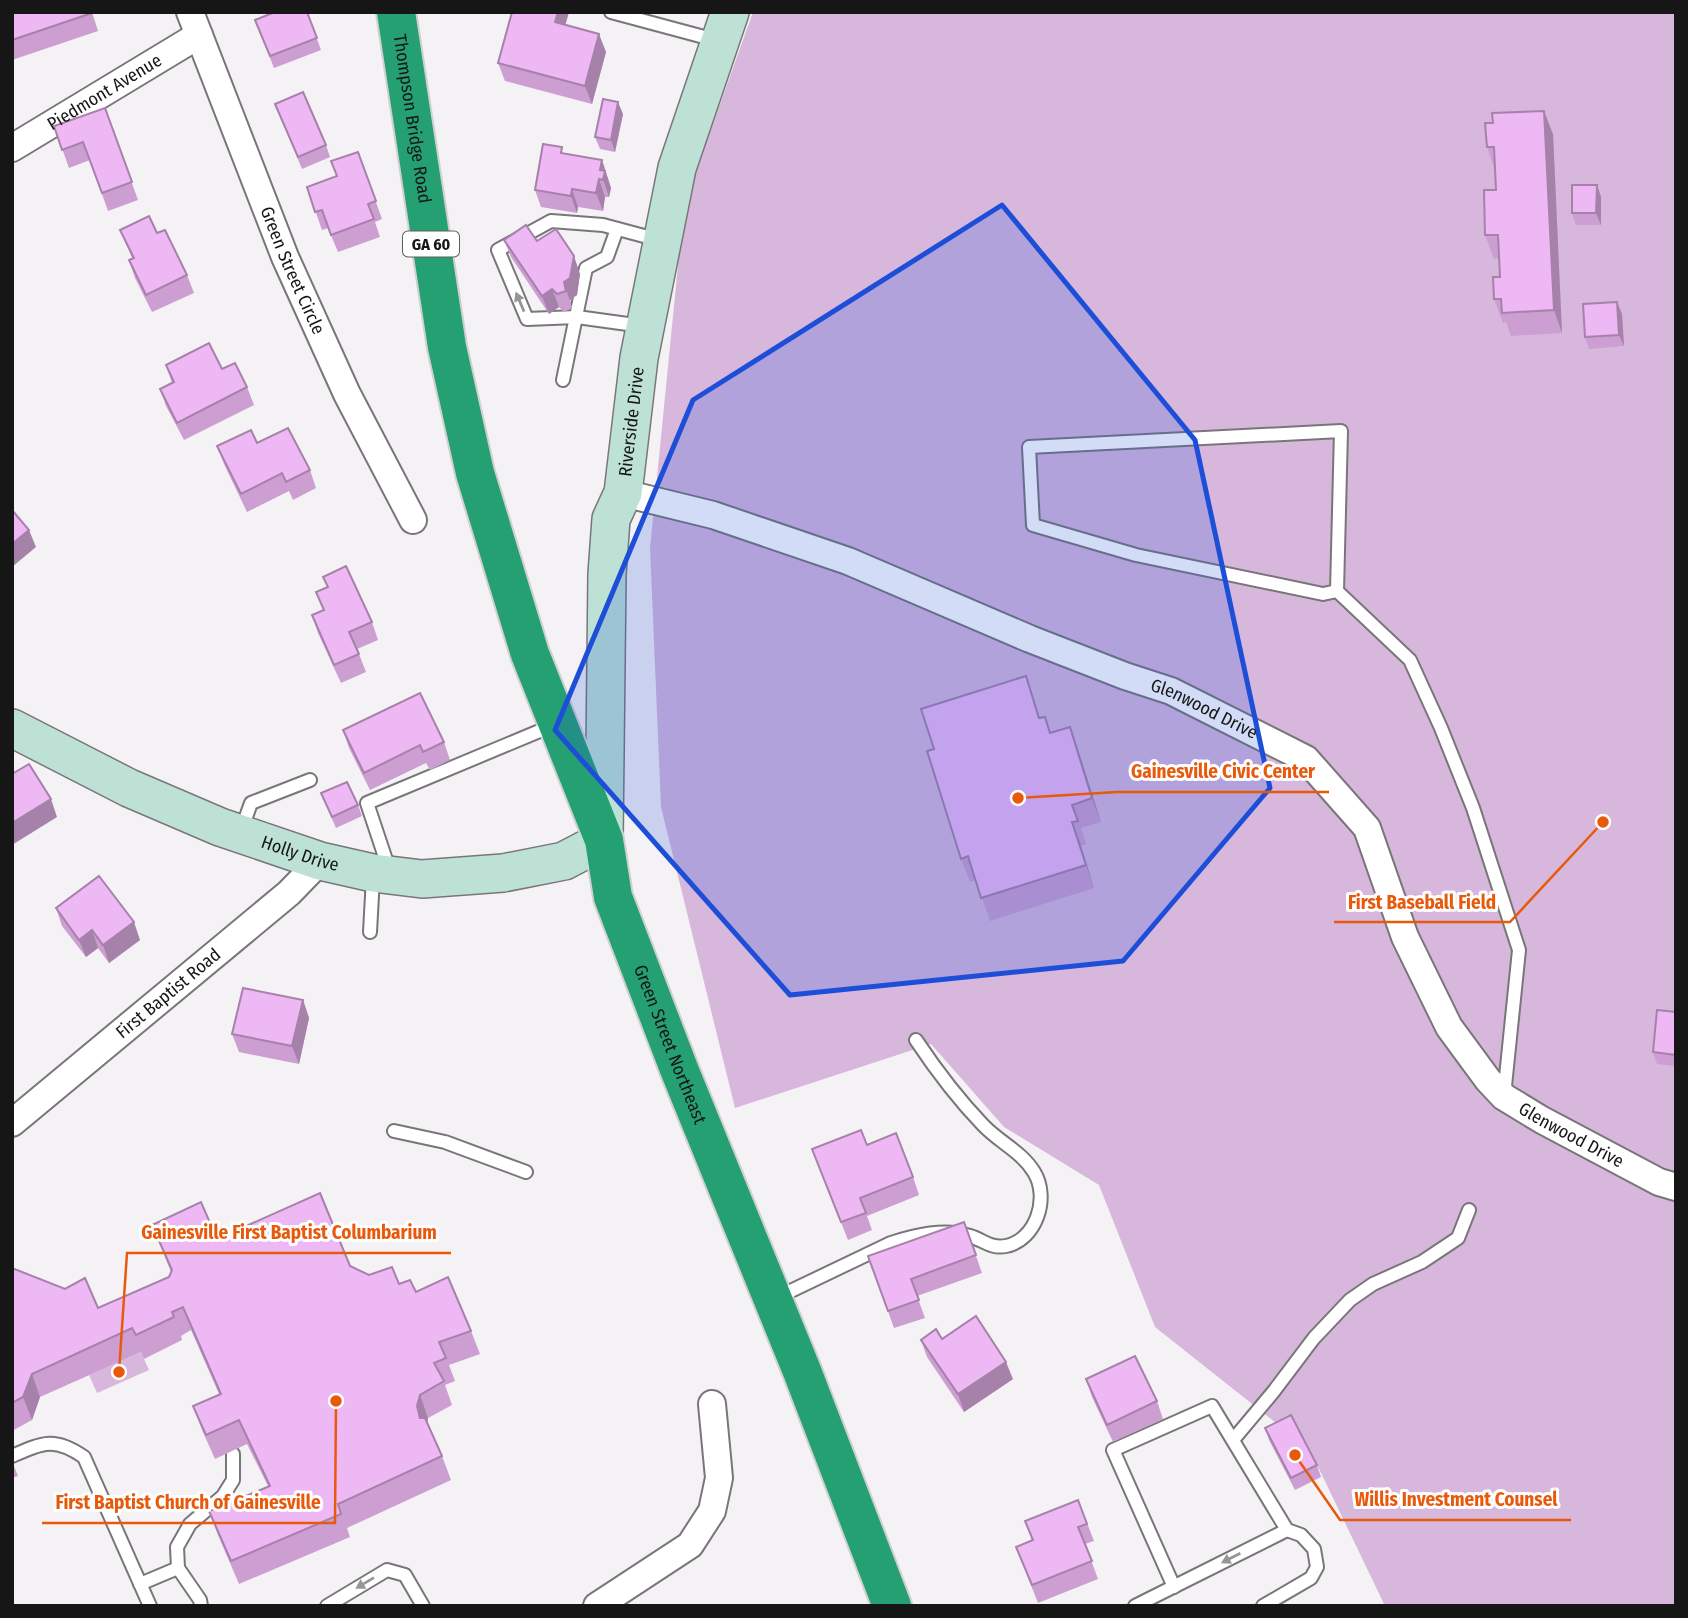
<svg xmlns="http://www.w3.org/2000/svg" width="1688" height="1618" viewBox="0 0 1688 1618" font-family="'Fira Sans Condensed',sans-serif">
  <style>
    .green { fill: #d8b7dc }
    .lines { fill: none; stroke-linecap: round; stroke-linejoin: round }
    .lane-casing { stroke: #797679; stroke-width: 16 }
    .street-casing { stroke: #797679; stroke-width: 30 }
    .secondary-casing { stroke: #797679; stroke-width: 40 }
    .highway-casing { stroke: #d1d0d1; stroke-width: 42 }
    .lane { stroke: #fff; stroke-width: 12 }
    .street { stroke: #fff; stroke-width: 26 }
    .secondary { stroke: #bde2d5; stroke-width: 37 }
    .highway { stroke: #24a072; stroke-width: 38 }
    .wall { fill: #cc9ed1 }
    .shaded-wall { fill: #a681aa }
    .building { fill: #edb8f3; stroke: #a681aa; stroke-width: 2 }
    .oneway { fill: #979697 }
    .marked { fill: #1d4ed8; fill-opacity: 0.2; stroke: #1d4ed8; stroke-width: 5; stroke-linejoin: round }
    .labels { text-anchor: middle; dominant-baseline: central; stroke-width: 6; stroke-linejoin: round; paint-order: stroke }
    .shield { fill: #fff; stroke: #5d5c5d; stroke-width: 2 }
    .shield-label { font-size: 16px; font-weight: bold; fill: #171617 }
    .street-label { font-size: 18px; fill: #171617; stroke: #fff }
    .leader { fill: none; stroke: #e8590c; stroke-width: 2.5 }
    .callout-dot { fill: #e8590c; stroke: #fff; stroke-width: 2.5 }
    .callout-label { font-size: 19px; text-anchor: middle; font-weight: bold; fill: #e8590c; stroke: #fff; stroke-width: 6; stroke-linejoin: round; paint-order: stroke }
  </style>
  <rect width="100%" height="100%" fill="#f5f2f5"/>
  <!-- green -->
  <g class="green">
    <path d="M753,12H1676V1606H1385L1310,1450L1155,1327L1099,1185L1004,1127L931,1044L735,1108L661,807L650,548L684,205Z"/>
    <path d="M141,1352L149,1370L97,1393L89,1375Z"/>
  </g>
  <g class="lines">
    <defs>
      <g id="lane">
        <path d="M611,12L719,41"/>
        <path d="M642,326L577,317L527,319L498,250L551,221L603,225L659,240"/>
        <path d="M563,380L586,268L607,257L617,229"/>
        <path d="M1337,591L1323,594L1136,555L1033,525L1029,447L1341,431L1337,591L1410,660L1441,728L1473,808L1519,950L1504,1096"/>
        <path d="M241,831L251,803L310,780"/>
        <path d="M389,869L367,803L554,725"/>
        <path d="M370,932L373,877"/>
        <path d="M394,1131L445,1142L526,1172"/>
        <path d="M776,1298L891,1243C916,1235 944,1228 970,1236C983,1240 991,1249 1006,1246C1036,1240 1050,1198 1034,1172C1022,1152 999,1142 983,1125C958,1099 936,1070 916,1040"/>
        <path d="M1233,1440L1274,1391L1314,1338L1350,1300L1373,1284L1422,1262L1458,1238L1469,1210"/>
        <path d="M12,1456C44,1442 55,1437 84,1457L150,1606"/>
        <path d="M140,1584L178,1568"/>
        <path d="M1174,1587L1113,1450L1212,1406L1287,1530L1301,1535L1314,1549L1317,1567L1311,1578L1263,1606"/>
        <path d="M201,1606L200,1600L178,1568L177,1547L190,1524L223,1496L233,1480V1454"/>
        <path d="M327,1606L387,1570L405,1575L423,1606"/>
        <path d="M1135,1606L1287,1530"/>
      </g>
      <g id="street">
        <path id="s1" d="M190,12L285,257L347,394L413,520"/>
        <path id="s2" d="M12,148L199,35"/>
        <path id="s3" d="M623,493L713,515L848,561L1030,639L1125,676L1171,691L1306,759L1367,828L1405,937L1449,1027L1488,1080L1504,1097L1542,1120L1659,1182L1676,1187"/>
        <path id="s4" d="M12,1123L289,893L320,861"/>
        <path d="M597,1606L690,1545L712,1511L719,1478L712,1404"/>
      </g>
      <g id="secondary">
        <path id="s5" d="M12,728L129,788L220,827L320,861L373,873L422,879L503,873L564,861L604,840L607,574L611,519L623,493L639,358L677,168L730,12"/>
      </g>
      <g id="highway">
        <path id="s6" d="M396,12L447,347L475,473L530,654L604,840L613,897L679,1069L802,1371L892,1606"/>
      </g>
    </defs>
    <!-- lane casing -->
    <use href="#lane" class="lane-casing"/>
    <!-- street casing -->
    <use href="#street" class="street-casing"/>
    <!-- secondary casing -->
    <use href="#secondary" class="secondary-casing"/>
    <!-- highway casing -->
    <use href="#highway" class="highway-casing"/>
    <!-- lane -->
    <use href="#lane" class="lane"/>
    <!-- street -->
    <use href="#street" class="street"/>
    <!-- secondary -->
    <use href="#secondary" class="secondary"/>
    <!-- highway -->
    <use href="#highway" class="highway"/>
  </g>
  <!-- wall -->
  <g class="wall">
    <path d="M12,12H92L98,31L12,60Z"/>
    <path d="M307,12L321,50L274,68L255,20Z"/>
    <path d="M512,12H569L565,25L606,52L592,104L505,81L498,63Z"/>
    <path d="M275,104L326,145L330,157L302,169Z"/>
    <path d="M105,108L138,200L108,211L90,160L69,168L54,126Z"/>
    <path d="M623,114L615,152L600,149L595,137Z"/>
    <path d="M1553,134L1562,333L1511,336L1506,322L1503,323L1494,299L1500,277L1499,258L1494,259L1485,235L1496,190L1495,170L1487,147Z"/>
    <path d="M358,152L382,219L375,222L380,237L338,252L328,228L322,230L307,187L337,176Z"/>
    <path d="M564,153L602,160L611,188L609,197H605L603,211L578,207L577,213L541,207L535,190Z"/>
    <path d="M1597,185L1601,197V225H1576L1572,213Z"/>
    <path d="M120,230L157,233L187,275L194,293L152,312L135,278L129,260L132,258Z"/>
    <path d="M504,240L537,241L580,274L577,295L570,300L572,308L564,312L559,307L549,314L511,257Z"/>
    <path d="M1622,314L1624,346L1589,349L1585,337Z"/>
    <path d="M166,365L222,369L247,387L254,405L184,440L166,406L160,389L172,383Z"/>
    <path d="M257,443L310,470L316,488L293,500L289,491L247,512L224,464L217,446Z"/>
    <path d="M323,577L372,622L378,640L357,649L366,672L341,683L318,633L312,615L323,610L316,592L327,587Z"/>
    <path d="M1026,676L1040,718L1051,733L1070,727L1078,750L1101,822L1081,828L1086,844L1081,846L1094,888L990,921L976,880L970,882L961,859L934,749Z"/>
    <path d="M343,730L444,742L450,760L430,770L426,763L370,790L349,748Z"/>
    <path d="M321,793L358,805L362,816L336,828Z"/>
    <path d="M56,908L140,940L109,963L98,948L86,957L62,926Z"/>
    <path d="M303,1000L309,1018L299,1064L239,1052L232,1034Z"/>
    <path d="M1676,1012V1066L1657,1064L1653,1052Z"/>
    <path d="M867,1145L913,1177L919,1195L867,1216L872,1230L848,1240L812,1149Z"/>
    <path d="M964,1222L982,1273L917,1296L925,1318L894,1328L868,1256Z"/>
    <path d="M152,1225L350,1266L369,1275L399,1284L416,1292L471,1331L480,1354L449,1365L455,1381L445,1385L452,1405L428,1418L427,1423L442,1456L451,1480L347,1528L350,1537L239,1584L218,1535L209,1511L268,1486L247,1444L215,1459L202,1430L193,1406L219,1394L191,1330L181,1336L182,1340L144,1359L141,1352L40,1397L32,1420L12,1431V1268L98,1308L169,1277L171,1272Z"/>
    <path d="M921,1340L1013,1379L964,1412L927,1357Z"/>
    <path d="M1086,1379L1157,1401L1163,1419L1113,1442L1092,1397Z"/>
    <path d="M1265,1428L1317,1465L1321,1477L1295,1490L1269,1440Z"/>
    <path d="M12,1461L18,1476L12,1478Z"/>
    <path d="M1078,1500L1094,1541L1085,1544L1098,1579L1038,1603L1016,1547L1032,1540L1025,1521Z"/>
  </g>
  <!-- shaded-wall -->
  <g class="shaded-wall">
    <path d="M558,12H569L561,40L555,22Z"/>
    <path d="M599,34L606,52L592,104L585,86Z"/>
    <path d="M618,102L623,114L615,152L611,140Z"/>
    <path d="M1544,111L1553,134L1562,333L1554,310Z"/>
    <path d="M602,160L611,188L609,197L600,170Z"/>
    <path d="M599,179L605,197L603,211L596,193Z"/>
    <path d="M1597,185L1601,197V225L1596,213Z"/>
    <path d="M572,189L578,207L577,213L571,196Z"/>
    <path d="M574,256L580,274L577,295L570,300L572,308L564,282Z"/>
    <path d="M552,289L559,307L549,314L542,296Z"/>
    <path d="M1617,302L1622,314L1624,346L1619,335Z"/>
    <path d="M29,530L36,547L12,567V544Z"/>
    <path d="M1070,727L1078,750L1101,822L1092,798Z"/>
    <path d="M51,799L57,817L12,845V823Z"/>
    <path d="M1072,822L1081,846L1094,888L1086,865Z"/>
    <path d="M134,922L140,940L109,963L103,945Z"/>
    <path d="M92,930L98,948L86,957L79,940Z"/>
    <path d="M303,1000L309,1018L299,1064L292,1046Z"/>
    <path d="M1006,1362L1013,1379L964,1412L958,1394Z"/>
    <path d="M32,1374L40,1397L32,1420L23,1397Z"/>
    <path d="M420,1395L428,1418L426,1429L420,1418L417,1406Z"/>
  </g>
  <!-- building -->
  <g class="building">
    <path d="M12,12H92V13L12,40Z"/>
    <path d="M275,12H307L317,38L270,56L255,20Z"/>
    <path d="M512,12H558L555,22L599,34L585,86L498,63Z"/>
    <path d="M303,92L326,145L298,157L275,104Z"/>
    <path d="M603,99L618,102L611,140L595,137Z"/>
    <path d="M105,108L132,182L102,193L83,142L62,150L54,126Z"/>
    <path d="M1544,111L1554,310L1502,313L1501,299H1494L1493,277H1500L1498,235H1485L1484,190H1496L1494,147H1487L1485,123H1493L1492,113Z"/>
    <path d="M543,144L562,147L561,153L602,160L600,170L605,171L603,180L599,179L596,193L572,189L571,196L535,190Z"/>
    <path d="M358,152L376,201L368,204L374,219L331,235L322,210L315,212L307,187L337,176L331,161Z"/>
    <path d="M1572,185H1597L1596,213H1572Z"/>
    <path d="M149,216L157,233L165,230L187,275L146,295L129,260L134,258L120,230Z"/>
    <path d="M526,225L537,241L556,229L574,256L570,278L564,282L566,291L557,294L552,289L542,296L504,240Z"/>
    <path d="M1617,302L1619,335L1585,337L1583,304Z"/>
    <path d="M209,343L222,369L235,363L247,387L177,423L160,389L174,382L166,365Z"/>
    <path d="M288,428L310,470L286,482L282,473L241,494L217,446L251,430L257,443Z"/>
    <path d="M12,510L29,530L12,544Z"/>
    <path d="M346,566L372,622L349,632L359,654L334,665L312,615L324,610L316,592L328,587L323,577Z"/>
    <path d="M1026,676L1039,718L1045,717L1050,733L1070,727L1092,798L1072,805L1078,821L1072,822L1086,865L981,898L968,856L961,859L927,751L934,749L921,709Z"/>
    <path d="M420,693L444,742L423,752L420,745L364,773L343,730Z"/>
    <path d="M29,764L51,799L12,823V774Z"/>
    <path d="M347,782L358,805L332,817L321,793Z"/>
    <path d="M99,876L134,922L103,945L92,930L79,940L56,908Z"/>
    <path d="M243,988L303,1000L292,1046L232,1034Z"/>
    <path d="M1657,1010L1676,1012V1055L1653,1052Z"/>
    <path d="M861,1130L867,1145L896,1133L913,1177L860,1198L866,1213L841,1222L812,1149Z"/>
    <path d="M320,1193L350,1266L369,1275L392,1267L399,1284L410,1280L416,1292L448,1277L471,1331L439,1342L446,1358L434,1363L444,1381L420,1395L417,1406L420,1418H425L442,1456L338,1504L341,1514L231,1561L209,1511L270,1486L239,1420L206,1435L193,1406L221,1394L183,1307L172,1312L174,1317L136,1335L132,1328L32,1374L23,1397L12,1403V1268L65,1289L85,1278L98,1308L169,1277L172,1270L152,1225L201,1202L217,1239Z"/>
    <path d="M964,1222L976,1255L911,1279L919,1300L888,1311L868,1256Z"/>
    <path d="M976,1316L1006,1362L958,1394L921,1340L936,1329L942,1339Z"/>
    <path d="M1135,1356L1157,1401L1107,1425L1086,1379Z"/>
    <path d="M1291,1415L1317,1465L1291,1478L1265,1428Z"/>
    <path d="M1078,1500L1087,1524L1078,1527L1092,1561L1032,1585L1016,1547L1033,1540L1025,1521Z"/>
  </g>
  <!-- one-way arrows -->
  <defs><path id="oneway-solid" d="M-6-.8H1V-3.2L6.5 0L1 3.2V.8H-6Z" transform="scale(1.75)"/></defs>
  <g class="oneway">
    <use href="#oneway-solid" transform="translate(520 302) rotate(-113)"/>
    <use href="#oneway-solid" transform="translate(1231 1558) rotate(153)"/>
    <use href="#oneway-solid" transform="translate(365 1583) rotate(149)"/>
  </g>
  <!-- marked area -->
  <path class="marked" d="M1002,205L1195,440L1270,788L1123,961L790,995L555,730L693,400Z"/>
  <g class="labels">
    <!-- shield labels -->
    <rect class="shield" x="403" y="231.5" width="56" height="25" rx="5"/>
    <g class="shield-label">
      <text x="431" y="244">GA 60</text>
    </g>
    <!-- street labels -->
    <g class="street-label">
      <text stroke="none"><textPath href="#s2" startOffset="108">Piedmont Avenue</textPath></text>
      <text stroke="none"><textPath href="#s6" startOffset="108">Thompson Bridge Road</textPath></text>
      <text stroke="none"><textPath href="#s1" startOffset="278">Green Street Circle</textPath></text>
      <text stroke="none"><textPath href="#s5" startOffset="1050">Riverside Drive</textPath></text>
      <text stroke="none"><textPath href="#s3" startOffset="621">Glenwood Drive</textPath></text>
      <text stroke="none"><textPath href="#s5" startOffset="315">Holly Drive</textPath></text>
      <text stroke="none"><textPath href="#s4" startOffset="203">First Baptist Road</textPath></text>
      <text stroke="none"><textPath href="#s6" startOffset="1073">Green Street Northeast</textPath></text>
      <text stroke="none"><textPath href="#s3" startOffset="1209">Glenwood Drive</textPath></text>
    </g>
  </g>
  <!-- callouts -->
  <path class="leader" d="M1018 798L1117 792H1329M1603 822L1510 922H1334M119 1372L127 1253H451M1295 1455L1340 1520H1571M336 1401L335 1523H42"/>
  <g class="callout-dot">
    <circle cx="1018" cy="798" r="7"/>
    <circle cx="1603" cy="822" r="7"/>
    <circle cx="119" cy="1372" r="7"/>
    <circle cx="1295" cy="1455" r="7"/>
    <circle cx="336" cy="1401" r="7"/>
  </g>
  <g class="callout-label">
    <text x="1223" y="778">Gainesville Civic Center</text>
    <text x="1422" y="909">First Baseball Field</text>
    <text x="289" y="1239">Gainesville First Baptist Columbarium</text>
    <text x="1456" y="1506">Willis Investment Counsel</text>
    <text x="188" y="1509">First Baptist Church of Gainesville</text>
  </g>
  <!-- border -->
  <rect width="1688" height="1618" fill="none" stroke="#171617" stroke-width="28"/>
</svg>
